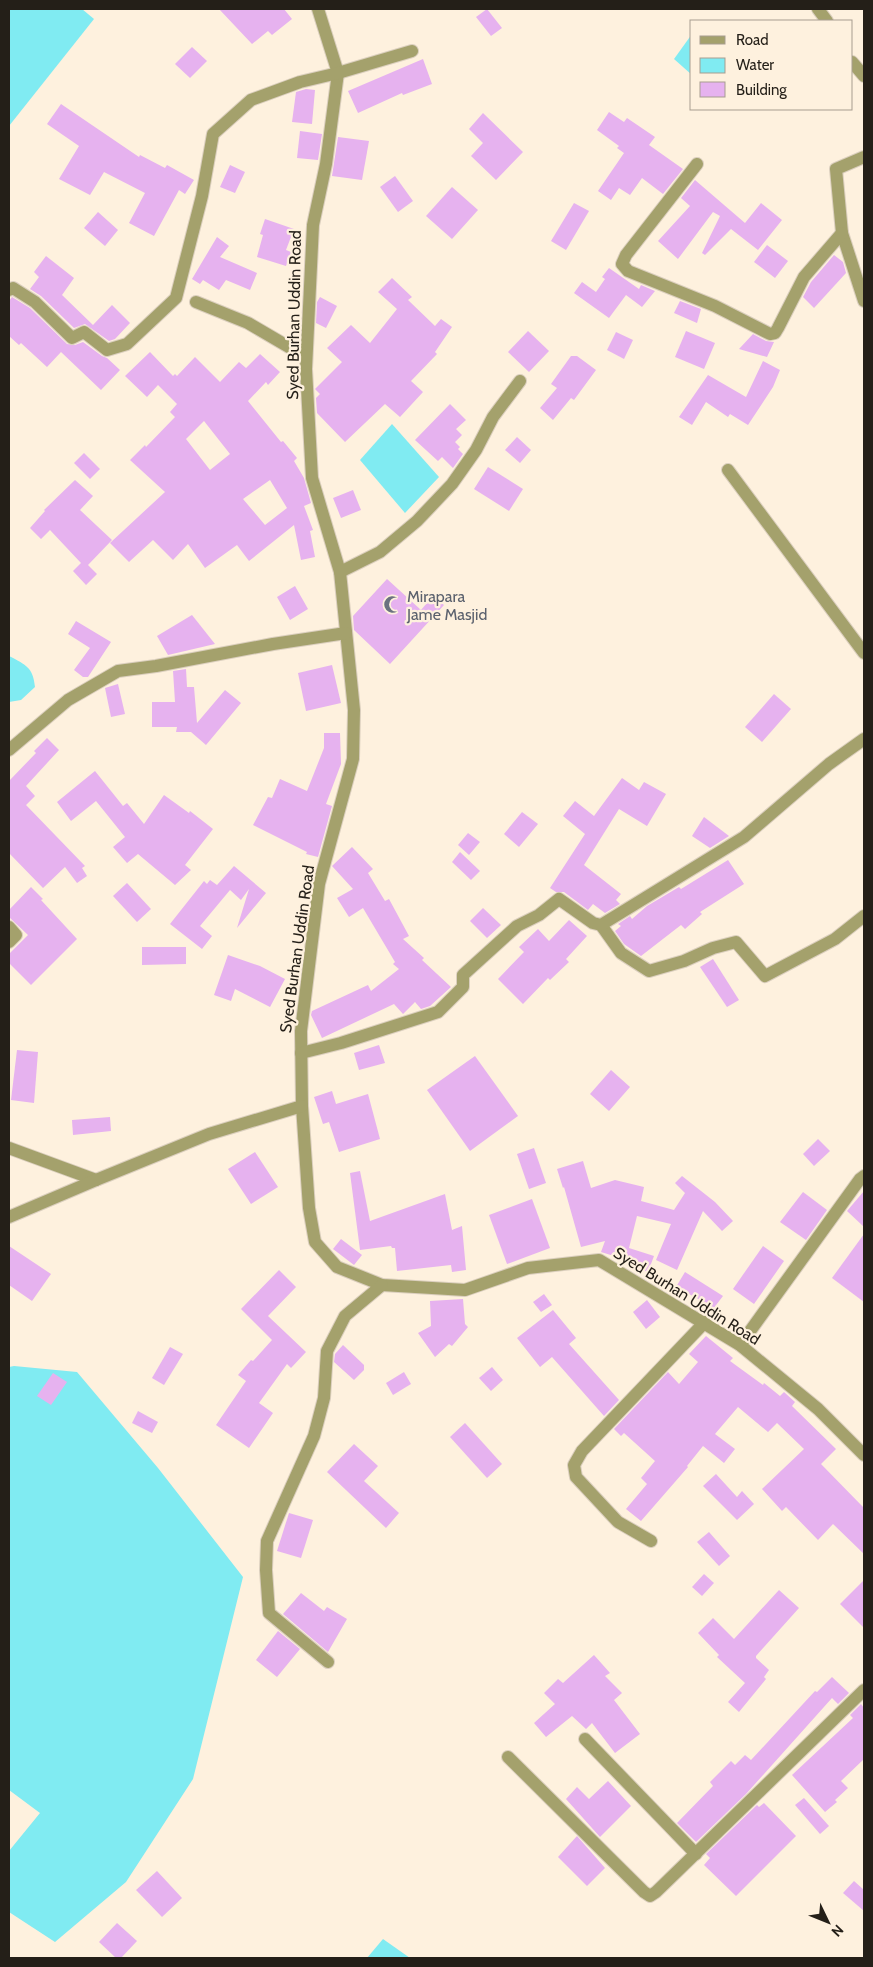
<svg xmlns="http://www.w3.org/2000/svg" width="873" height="1967" viewBox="0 0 873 1967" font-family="Cabin,sans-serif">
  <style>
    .water { fill: #80ebf2 }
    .building { fill: #e6b2ef; fill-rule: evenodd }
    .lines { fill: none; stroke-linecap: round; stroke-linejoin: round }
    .minor-casing { stroke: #dbcfbe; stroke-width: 14 }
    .minor { stroke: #a4a16c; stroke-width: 12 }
    .labels { text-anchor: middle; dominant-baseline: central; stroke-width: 4.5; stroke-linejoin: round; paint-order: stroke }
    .street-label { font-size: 16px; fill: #241f18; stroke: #fef1de }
    .worship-label { font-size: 16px; fill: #5b616d; stroke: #fef1de; text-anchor: start }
  </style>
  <rect width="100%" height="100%" fill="#fef1de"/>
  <!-- water -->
  <g class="water">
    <path d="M9,9H82L94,19L9,126Z"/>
    <path d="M692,34V75L674,59Z"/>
    <path d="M392,424L439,477L405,513L360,460Z"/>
    <path d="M9,656C26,665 33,667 35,687L21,700L9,702Z"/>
    <path d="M14,1366L77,1372L158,1468L243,1577L193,1779L126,1882L55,1942L9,1912V1851L40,1813L9,1790V1367Z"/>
    <path d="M383,1939L410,1958H367Z"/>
  </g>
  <!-- building -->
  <g class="building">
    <path d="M219,9H284L292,19L272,35L268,31L252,44Z"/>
    <path d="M487,9L502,28L491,36L476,17Z"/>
    <path d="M192,47L207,61L190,78L175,64Z"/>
    <path d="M423,59L432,84L403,95L402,93L358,113L348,91Z"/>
    <path d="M306,89L315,90L312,124L292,122L296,92Z"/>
    <path d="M61,104L139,157L140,155L165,168L167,165L194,180L185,194L179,190L154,236L129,223L145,193L104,172L90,195L59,179L79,146L47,124Z"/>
    <path d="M609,112L624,122L627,118L655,137L649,145L683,169L663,194L642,178L630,195L619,188L611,200L598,191L624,153L617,148L619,146L597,130Z"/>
    <path d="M483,113L523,152L496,180L471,156L483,143L469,129Z"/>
    <path d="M300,131L322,134L318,160L297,158Z"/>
    <path d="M338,137L369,141L362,180L332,176Z"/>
    <path d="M230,165L245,172L235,193L220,187Z"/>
    <path d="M395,176L413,201L398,212L380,187Z"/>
    <path d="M695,180L745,223L761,203L782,220L758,250L731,229L705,255L702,253L720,216L713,212L678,259L658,241L690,206L681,198Z"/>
    <path d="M452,187L478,210L452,239L426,216Z"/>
    <path d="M574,203L589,211L566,250L551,241Z"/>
    <path d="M98,212L118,230L105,246L84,228Z"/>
    <path d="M265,219L294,229L286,250L291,252L286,266L257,257L263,235L260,234Z"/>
    <path d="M217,237L229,246L220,257L257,273L250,290L226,280L219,290L203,280L200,284L192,279Z"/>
    <path d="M767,245L788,261L775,278L754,262Z"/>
    <path d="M834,255L843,262L846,273L814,308L803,297L811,282Z"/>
    <path d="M46,256L74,278L62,295L93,325L112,305L130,323L115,339L109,341L85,324L74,328L41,296L30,289L39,277L34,272Z"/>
    <path d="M609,268L639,289L641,285L655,291L642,307L626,295L609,318L574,293L582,282L596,292L605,279L602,277Z"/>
    <path d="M392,278L412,297L408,300L435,326L441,319L452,327L435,352L437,354L411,381L423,392L400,417L385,404L345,442L317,413L316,398L320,394L315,389L342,362L327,348L351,325L370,343L397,309L378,292Z"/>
    <path d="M12,297L30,308L67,344L75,345L83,342L102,356L107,358L120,370L101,390L61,352L47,367L21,343L19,345L9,336V301Z"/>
    <path d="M320,297L337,306L326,328L316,323L317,302Z"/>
    <path d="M680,301L701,309L697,323L674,313Z"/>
    <path d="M528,331L549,351L529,372L508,352Z"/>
    <path d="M686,331L715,343L704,369L675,357Z"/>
    <path d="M616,332L633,340L624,359L607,350Z"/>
    <path d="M753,334L766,341L774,342L767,357L739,349Z"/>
    <path d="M150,352L173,376L175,374L177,376L195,357L220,382L239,362L246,368L260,354L280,372L268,385L266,382L248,401L281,442L283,441L297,458L294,461L304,478L311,503L304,506L313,530L310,531L315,557L301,560L294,525L249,561L237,545L205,568L188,544L173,560L153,540L129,562L110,543L165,492L130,460L145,445L146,447L175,417L170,412L177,404L158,385L147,397L125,376ZM204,421L230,454L210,470L186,439ZM270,480L287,508L265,525L243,499Z"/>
    <path d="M571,356H577L596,370L574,400L571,398L553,420L540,408L557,388L551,384Z"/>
    <path d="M763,361L780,370L773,387L748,425L730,414L728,417L706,402L692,425L679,417L708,375L746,397Z"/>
    <path d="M450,404L466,420L456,429L462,435L455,442L460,447L458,449L463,454L453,468L442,457L438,461L415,440Z"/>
    <path d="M517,437L531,450L520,463L505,450Z"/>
    <path d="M84,453L100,469L90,479L74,463Z"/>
    <path d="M488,467L523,489L509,511L474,489Z"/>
    <path d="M75,480L93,496L80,510L112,540L88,565L97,574L86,585L73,571L81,563L50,530L41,539L30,528L45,511L44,510Z"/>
    <path d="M353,490L361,510L341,518L333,498Z"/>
    <path d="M387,579L421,610L433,596L444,605L390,664L354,630L353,616Z"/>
    <path d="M295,586L308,609L290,620L277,597Z"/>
    <path d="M192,615L215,644L168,655L157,636Z"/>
    <path d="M76,621L111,642L88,677H83L74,670L90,648L68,634Z"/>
    <path d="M332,665L341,703L306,711L298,673Z"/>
    <path d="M186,669L187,687H194L197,723L225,690L241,703L206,745L191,732H176L177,727H152V702H175L173,671Z"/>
    <path d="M118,684L125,714L111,717L105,688Z"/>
    <path d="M774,694L791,709L762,742L745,727Z"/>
    <path d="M324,733H340L341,764L326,804L332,806L318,857L306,854L307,852L253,825L268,797L272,798L280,779L307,791L324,748Z"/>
    <path d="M47,738L59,750L26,786L35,796L26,805L85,866L82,868L87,876L77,883L65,867L43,888L9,853V781L36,753L34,751Z"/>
    <path d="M95,771L123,806L127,803L144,824L164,795L189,813L190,811L213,829L185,865L191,870L175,885L138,854L127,863L113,847L125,837L96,801L71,821L57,802Z"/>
    <path d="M622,778L639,790L644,782L666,794L647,826L619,809L584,865L621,894L616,900L620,904L605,913L593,904L588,910L564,892H556L550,888L585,834L563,816L575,801L594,816Z"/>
    <path d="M522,812L538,824L519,847L504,834Z"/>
    <path d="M704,817L729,836L710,848L692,836Z"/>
    <path d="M468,833L480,842L469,855L458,845Z"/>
    <path d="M352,847L373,869L368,873L385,901L389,899L409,936L403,939L424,958L422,960L451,987L430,1006L421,1009L415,1002L403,1014L394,1004L322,1038L311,1015L312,1011L368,985L371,991L399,969L393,964L395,962L363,908L349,917L337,898L353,889L332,866Z"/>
    <path d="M460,852L480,871L471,880L452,862Z"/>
    <path d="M728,860L744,884L700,912L702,914L685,929L681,925L641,956L624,944L615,931L621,926L618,924L630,916L632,919L647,906L679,887L681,889Z"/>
    <path d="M234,866L266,893L237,928L249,889L241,900L230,890L200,926L212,936L202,949L170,924L204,881L207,884L210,880L217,885Z"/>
    <path d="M127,883L151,909L137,922L113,896Z"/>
    <path d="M31,887L43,899L41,900L77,939L31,985L9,963V954L28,935L9,917V910Z"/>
    <path d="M483,908L501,925L487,938L470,921Z"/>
    <path d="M569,920L587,936L566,959L569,962L550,980L548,978L523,1004L498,979L524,952L519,947L538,929L549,941Z"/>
    <path d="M142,947H186V964L142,965Z"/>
    <path d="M228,955L260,966L285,979L270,1007L235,989L231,1001L214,995Z"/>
    <path d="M713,959L739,1000L727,1007L700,967Z"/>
    <path d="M379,1045L385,1063L359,1070L354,1053Z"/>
    <path d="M17,1050L38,1052L34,1103L11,1100Z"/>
    <path d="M475,1056L518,1116L470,1151L427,1090Z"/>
    <path d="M611,1070L630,1087L609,1111L590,1094Z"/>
    <path d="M332,1091L336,1104L368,1094L380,1139L339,1152L329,1122L323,1124L314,1097Z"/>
    <path d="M110,1117L111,1131L73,1135L72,1120Z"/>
    <path d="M818,1139L830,1151L814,1166L803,1154Z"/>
    <path d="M534,1148L546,1183L529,1189L517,1154Z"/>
    <path d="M255,1152L278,1187L251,1204L228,1169Z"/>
    <path d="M583,1161L591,1188L615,1180L644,1187L641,1201L674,1210L685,1193L675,1183L682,1176L715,1202L733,1221L722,1231L703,1211L677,1270L656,1260L671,1224L637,1216L629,1248L654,1256L648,1272L626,1264L627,1260L601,1252L605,1241L581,1247L564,1187L563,1188L557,1169Z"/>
    <path d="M360,1171L370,1221L445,1194L452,1230L462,1226L466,1270L452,1272L451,1265L397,1271L395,1248H392L391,1246L360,1250L350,1173Z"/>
    <path d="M864,1191V1227L847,1211Z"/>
    <path d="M803,1192L827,1210L806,1240L780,1222Z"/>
    <path d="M532,1199L550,1248L507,1264L489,1215Z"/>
    <path d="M864,1234V1302L832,1278Z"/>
    <path d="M341,1239L362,1255L354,1265L333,1249Z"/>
    <path d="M9,1246L51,1274L32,1301L9,1285Z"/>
    <path d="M763,1246L784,1261L754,1304L733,1289Z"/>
    <path d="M279,1270L296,1287L268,1316L306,1352L291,1368L287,1364L259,1403L273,1413L249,1448L216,1425L246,1381L238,1375L251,1360L253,1361L272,1340L241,1309Z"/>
    <path d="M685,1272L723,1296L710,1313L698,1304L700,1300L676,1287Z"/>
    <path d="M544,1294L552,1305L541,1312L533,1302Z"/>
    <path d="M463,1299L465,1324L468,1327L452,1346L449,1344L435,1357L418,1333L431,1326L430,1301Z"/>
    <path d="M647,1300L660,1317L646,1329L633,1312Z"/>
    <path d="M553,1310L576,1338L569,1344L619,1400L604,1416L552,1357L540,1367L517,1338Z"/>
    <path d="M706,1336L733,1358L730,1361L763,1385L764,1383L780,1396L784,1392L795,1402L792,1406L836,1449L821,1464L864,1508V1554L833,1524L818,1540L786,1507L782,1511L762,1489L804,1449L777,1423L768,1432L738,1407L715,1434L735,1449L724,1463L703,1446L687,1466L688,1467L641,1521L626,1509L647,1484L641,1478L655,1461L624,1433L621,1436L614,1429L668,1372L679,1384L698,1362L689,1354Z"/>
    <path d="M343,1345L364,1365V1370L354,1380L334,1362L335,1354Z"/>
    <path d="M170,1347L183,1354L164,1385L152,1378Z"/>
    <path d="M492,1367L503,1380L491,1391L479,1378Z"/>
    <path d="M404,1372L411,1384L393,1395L386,1383Z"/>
    <path d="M53,1373L67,1382L51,1405L37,1396Z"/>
    <path d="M138,1411L158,1422L152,1433L132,1423Z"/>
    <path d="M465,1423L502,1464L487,1478L450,1437Z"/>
    <path d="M354,1444L378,1466L364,1481L399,1513L386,1528L327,1472Z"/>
    <path d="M716,1474L737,1497L742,1491L754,1504L737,1520L703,1486Z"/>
    <path d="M289,1513L313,1520L301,1558L277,1551Z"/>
    <path d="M709,1532L730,1556L719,1566L697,1542Z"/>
    <path d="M704,1574L714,1583L702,1596L692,1587Z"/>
    <path d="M864,1580V1628L840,1604Z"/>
    <path d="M779,1590L799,1608L756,1656V1658L769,1670L764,1677L766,1679L739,1712L728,1702L745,1683L717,1657L719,1655L698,1633L713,1618L734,1639Z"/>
    <path d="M301,1593L324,1611L327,1607L347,1619L328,1652L283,1614Z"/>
    <path d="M278,1631L300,1649L277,1677L256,1660Z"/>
    <path d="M594,1655L610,1673L605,1676L622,1693L614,1700L640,1734L615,1753L592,1723L586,1729L572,1716L546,1737L534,1723L555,1704L544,1693L558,1679L563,1683Z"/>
    <path d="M832,1677L849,1693L838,1704L832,1698L746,1794L696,1842L677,1823L713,1786L710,1782L731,1761L735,1765L745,1755L751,1760L815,1691L817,1692Z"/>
    <path d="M861,1704L864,1708V1759L841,1781L848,1788L835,1800L837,1802L825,1812L792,1775L853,1718L850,1715Z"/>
    <path d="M608,1781L631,1806L600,1837L566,1799L577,1787L589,1799Z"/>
    <path d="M804,1798L829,1826L820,1834L795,1805Z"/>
    <path d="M764,1803L796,1836L736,1896L704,1865L710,1858L706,1854L757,1805L759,1807Z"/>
    <path d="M577,1836L605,1868L587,1886L558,1857Z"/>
    <path d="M157,1871L182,1898L162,1917L136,1890Z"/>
    <path d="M854,1881L864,1890V1911L843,1893Z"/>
    <path d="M117,1923L137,1941L121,1958H116L99,1942Z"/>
  </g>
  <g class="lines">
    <defs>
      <g id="minor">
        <path d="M318,9L338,73L326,164L313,225L306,369L312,478L340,572L354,710L353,759L319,884L301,1031L302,1106L309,1208L315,1242L337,1267L382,1285L465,1290L528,1268L599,1260L740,1345L818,1409L864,1455"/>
        <path d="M818,9L827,21"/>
        <path d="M852,62L864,76"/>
        <path d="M864,157L836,169L842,233L864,301"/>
        <path d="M697,164L626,255L622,264L628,271L715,306L770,334L775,333L778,328L804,277L842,233"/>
        <path d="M9,290L13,288L35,302L72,338L84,332L107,350L127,344L176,298L202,196L213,134L251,100L300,82L338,73L412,51"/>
        <path d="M196,302L248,323L306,357"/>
        <path d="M728,470L864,653"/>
        <path d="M340,572L380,552L417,521L452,484L476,450L493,417L520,381"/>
        <path d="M9,750L68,700L118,671L156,666L273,644L346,633"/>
        <path d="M601,925L621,953L649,971L684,961L713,948L736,942L765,976L835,939L864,916"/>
        <path d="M9,927L16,935L9,942"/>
        <path d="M301,1053L341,1043L438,1012L463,987V975L517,926L539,915L559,899L593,923L601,925L744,837L829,764L864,739"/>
        <path d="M9,1148L96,1180"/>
        <path d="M9,1217L96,1180L209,1134L302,1106"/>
        <path d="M740,1345L860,1179L864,1176"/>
        <path d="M651,1541L618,1522L576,1477L574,1465L582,1451L705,1322"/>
        <path d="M328,1662L269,1613L266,1570L267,1541L314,1436L324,1398L327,1351L345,1316L382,1285"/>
        <path d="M585,1739L696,1854"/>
        <path d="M508,1757L644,1892L650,1896L656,1892L864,1690"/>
      </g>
    </defs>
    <!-- minor casing -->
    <use href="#minor" class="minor-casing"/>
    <!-- minor -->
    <use href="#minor" class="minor"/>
  </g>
  <!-- icons -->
  <defs>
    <symbol id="mosque-bare" viewBox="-9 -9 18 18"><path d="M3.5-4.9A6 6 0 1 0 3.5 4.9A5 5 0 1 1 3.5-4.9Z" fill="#6b7280" stroke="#fef1de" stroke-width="2.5" paint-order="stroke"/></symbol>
  </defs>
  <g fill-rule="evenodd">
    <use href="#mosque-bare" x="380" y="592" width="25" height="25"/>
  </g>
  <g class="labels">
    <!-- street labels -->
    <g class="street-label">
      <text transform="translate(294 315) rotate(-89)">Syed Burhan Uddin Road</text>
      <text transform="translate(297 949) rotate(-82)">Syed Burhan Uddin Road</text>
      <text transform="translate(687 1296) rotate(32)">Syed Burhan Uddin Road</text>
    </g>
    <!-- worship labels -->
    <g class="worship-label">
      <text x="407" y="596">Mirapara<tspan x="407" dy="18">Jame Masjid</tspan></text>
    </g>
  </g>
  <!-- border -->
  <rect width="873" height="1967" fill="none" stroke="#241f18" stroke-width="20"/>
  <!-- legend -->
  <rect x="690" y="20" width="162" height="90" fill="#fef1de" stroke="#a79d8f"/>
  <rect x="700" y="36" width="25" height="8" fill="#a4a16c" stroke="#a79d8f"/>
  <text x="736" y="45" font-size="15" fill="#241f18">Road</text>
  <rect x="700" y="58" width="25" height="15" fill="#80ebf2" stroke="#a79d8f"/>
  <text x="736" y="70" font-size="15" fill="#241f18">Water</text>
  <rect x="700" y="82" width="25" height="15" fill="#e6b2ef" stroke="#a79d8f"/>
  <text x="736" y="95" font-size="15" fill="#241f18">Building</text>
  <!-- north arrow -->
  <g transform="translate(828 1922) rotate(133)" stroke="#fef1de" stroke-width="4" paint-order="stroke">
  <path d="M0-4L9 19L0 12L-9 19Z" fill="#241f18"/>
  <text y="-8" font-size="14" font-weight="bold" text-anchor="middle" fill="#241f18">N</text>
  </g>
</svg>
